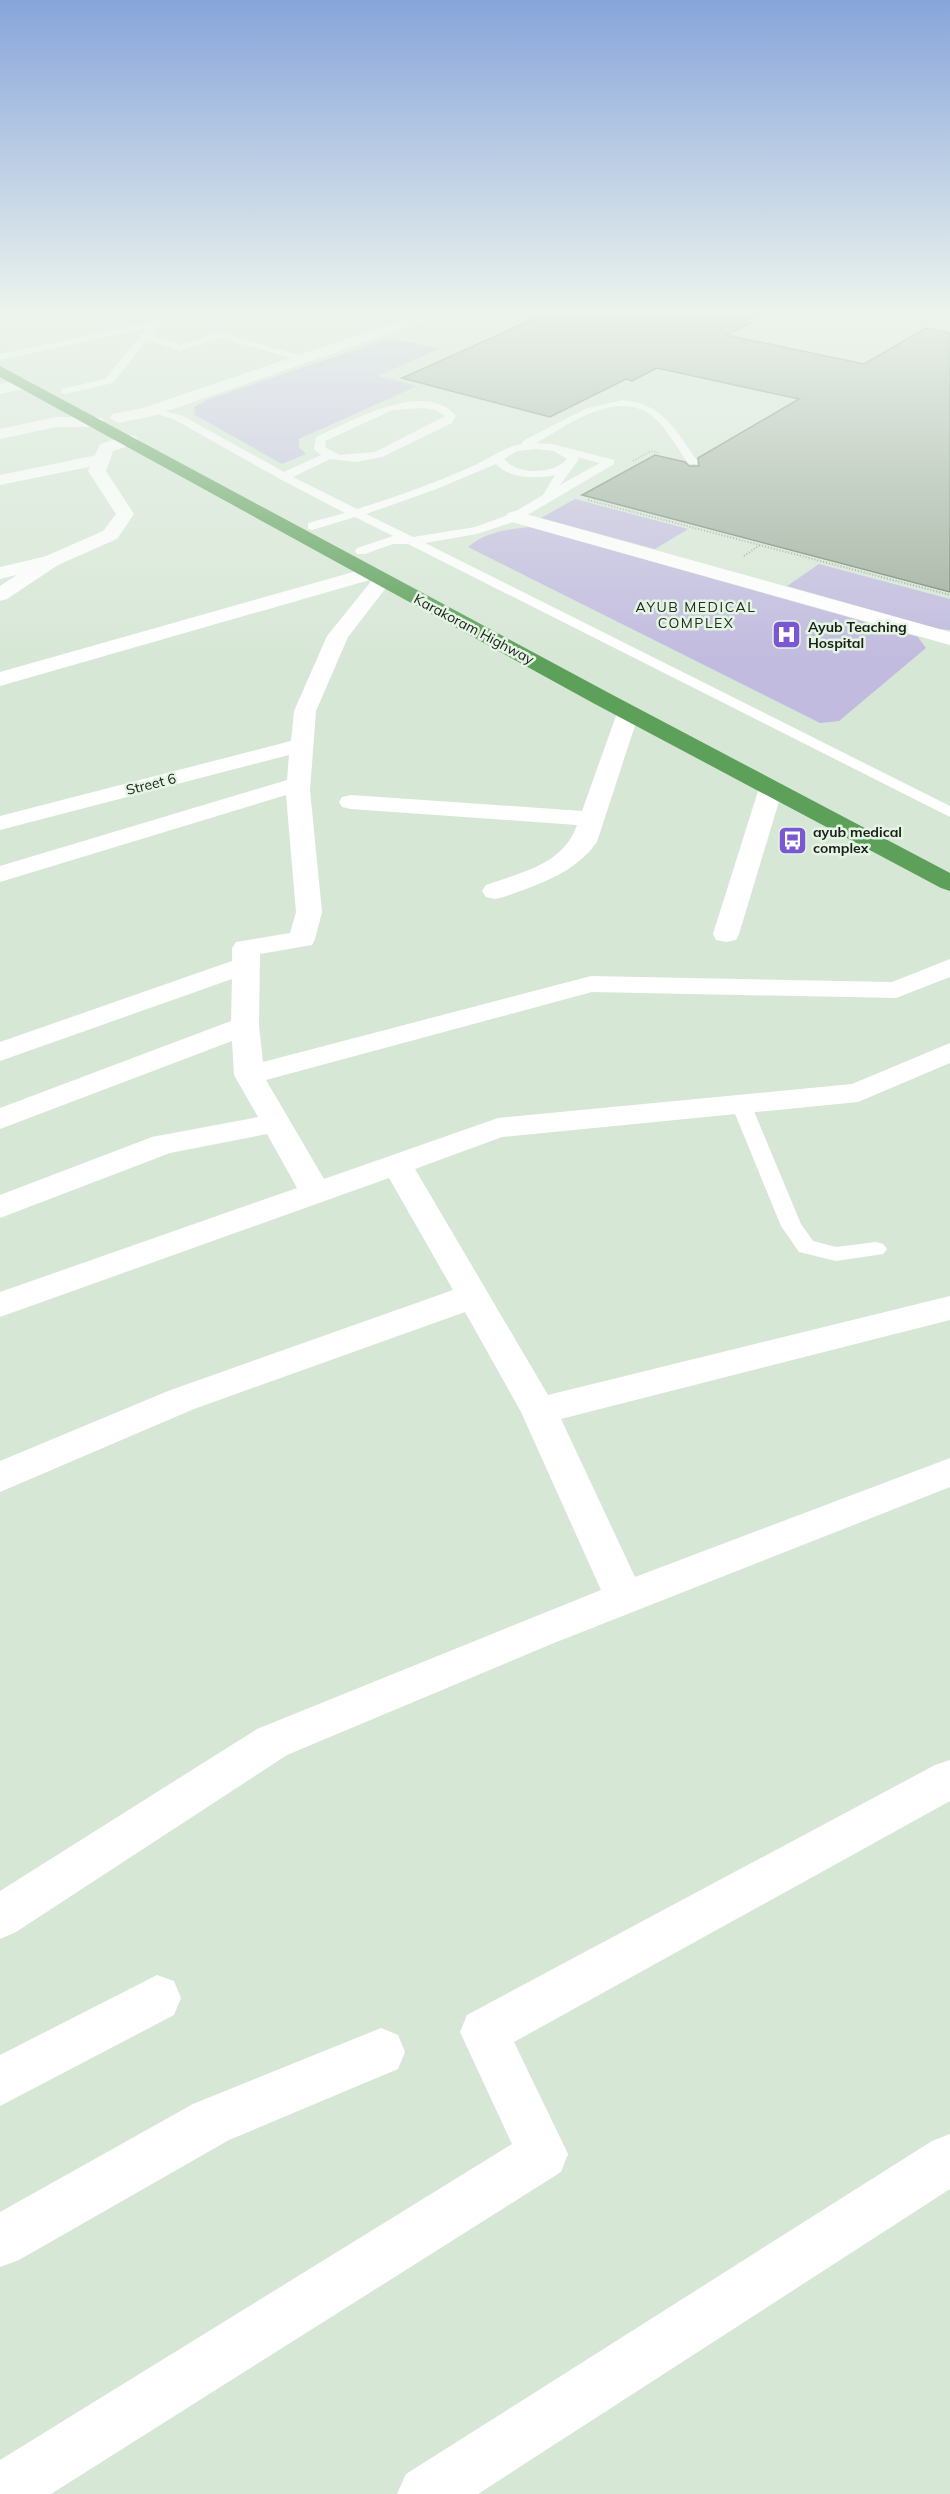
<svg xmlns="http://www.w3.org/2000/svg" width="950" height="2494" viewBox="0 0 950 2494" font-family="Mulish,sans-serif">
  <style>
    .green { fill: #c1bbdf }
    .building { fill: #9fae9d; stroke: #748273; stroke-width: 1.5 }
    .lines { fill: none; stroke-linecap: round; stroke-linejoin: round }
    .path { stroke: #99a598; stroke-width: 2; stroke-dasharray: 1 2; stroke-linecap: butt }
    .lane { fill: #fff; fill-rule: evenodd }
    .street { fill: #fff; fill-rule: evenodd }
    .secondary { fill: #fff; fill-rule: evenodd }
    .highway { fill: #5da05a; fill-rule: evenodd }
    .labels { text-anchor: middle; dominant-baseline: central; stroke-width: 5; stroke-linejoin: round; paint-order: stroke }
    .far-neighbourhood-label { font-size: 14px; letter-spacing: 1.5px; fill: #212d20; stroke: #e4f5e3 }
    .far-poi-label { font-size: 14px; font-weight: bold; fill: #1a1f19; stroke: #e4f5e3; text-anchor: start }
    .far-street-label { font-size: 14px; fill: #1a1f19; stroke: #e4f5e3 }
  </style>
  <rect width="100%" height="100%" fill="#d7e7d6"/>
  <!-- green -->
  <g class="green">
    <path d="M391,338L440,349L377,376L417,386L299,439V447L306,454L282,464L195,415L194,407L209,399Z"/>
    <path d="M575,499L688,529L655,549L541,518Z"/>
    <path d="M530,527L918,637L926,648L839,721L820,723L468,547C485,532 508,529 530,527Z"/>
    <path d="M819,564L950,599V630L939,629L787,586Z"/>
  </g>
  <!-- building -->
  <path class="building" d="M549,312H763L744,321L751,323L726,335L864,364L926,328L950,333V592L582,495L655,455L685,462L689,466H699L698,458L799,399L657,368L632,381L626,379L550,417L402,378Z"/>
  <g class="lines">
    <!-- path -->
    <g class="path">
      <path d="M633,461L651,451L659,453"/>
      <path d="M588,500L950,595"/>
      <path d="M744,556L760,545"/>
    </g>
    <!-- lane -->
    <g class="lane">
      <path d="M160,312H170L151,335L180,345L220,332L307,358L302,361L220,338L180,351L147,340L113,383L65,394L61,393V389L105,379L147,328L0,360V354L152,322Z"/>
      <path d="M622,400C664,404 674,429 697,460V464H689C677,448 665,424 648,413C613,391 566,426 536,443L552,444L614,460V464L519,520L477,534L425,543L950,806V817L408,544H393L365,554H357L355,551L357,548L393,536L355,517L312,530L308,529V523L345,513L280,479L175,420L145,410L150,407L183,416L284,472L321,455L314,449L316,437C350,422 425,378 456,416L452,423L382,457L356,462L330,459L293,477L357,509C396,497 434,483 471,467C489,459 503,447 522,444L523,441L585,409ZM423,408L435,410L445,416L375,452L340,455L326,448L325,441L393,410ZM537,449L554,451L567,459C554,475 517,475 504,459L517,451ZM577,457L600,463L560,485L579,459ZM496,464C509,479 537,479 555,475L543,495L511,514L475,527L413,537L366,514L434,490Z"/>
      <path d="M741,1098L748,1100L751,1104L801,1224L813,1241L836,1247L876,1242L883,1244L887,1249L883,1254L836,1261L799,1252L781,1226L731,1104L734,1100Z"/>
    </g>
    <!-- street -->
    <g class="street">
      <path d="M425,312H446L444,315L153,416L118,423L110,418L112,414L143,408Z"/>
      <path d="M26,379L34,384L32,387L0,394V384Z"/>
      <path d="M56,417H96L102,418L104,422L102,426L96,427H56L0,439V429Z"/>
      <path d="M102,454L108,455L111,459L108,463L0,485V475Z"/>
      <path d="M515,511L950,632V645L508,521L506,517L508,513Z"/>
      <path d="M51,555L58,557L61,561L58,565L0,579V567Z"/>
      <path d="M371,567L378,569L380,575L389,576L392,580L348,637L316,711L310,790L322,912L315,939L312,945L260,954L259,1026L263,1062L591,976L892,982L950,959V977L896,998L592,992L266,1080L324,1179L498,1118L852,1084L950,1043V1063L858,1102L502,1137L415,1169L548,1395L950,1296V1320L561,1419L635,1577L950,1458V1487L554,1643L287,1755L16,1932L0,1939V1891L257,1729L601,1590L521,1412L465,1312L194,1409L0,1492V1461L168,1391L453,1290L389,1178L0,1317V1292L297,1188L267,1134L170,1153L0,1218V1195L152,1137L258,1117L234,1075L232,1041L0,1129V1108L231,1021L232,979L0,1061V1042L232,961V948L236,942L290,933L296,912L286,795L0,882V866L287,780L289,755L0,830V816L291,741L294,711L327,636L373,579L0,686V672Z"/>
      <path d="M628,706L636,708L639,713L597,842C574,874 539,884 504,897L495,899L486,897L482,891L486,885C522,872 563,865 577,825L351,809L342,807L339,802L342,797L351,795L582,811L617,713L620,708Z"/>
      <path d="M771,781L780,783L783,788L739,934L736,940L726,942L716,940L713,934L759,788L762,783Z"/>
      <path d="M950,1760V1801L514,2042L568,2154L561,2172L51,2494H0V2460L512,2144L460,2032L467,2015L935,1765Z"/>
      <path d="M157,1975L174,1981L181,1998L174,2015L0,2106V2055Z"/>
      <path d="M381,2028L398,2035L405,2052L398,2069L229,2140L19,2260L0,2267V2212L193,2104Z"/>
      <path d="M950,2134V2189L478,2494H397L406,2474L932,2141Z"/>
    </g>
    <!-- secondary -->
    <path class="secondary" d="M129,435L135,436L138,440L135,444L113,451L106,471L134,514L117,539L58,565L7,599L0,601V586L44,557L103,531L116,514L88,471L100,444Z"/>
    <!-- highway -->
    <path class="highway" d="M0,366L609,693L950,873V891L941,888L593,703L0,377Z"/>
  </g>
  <!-- sky -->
  <linearGradient id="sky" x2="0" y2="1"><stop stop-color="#88a5da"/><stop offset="0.47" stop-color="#edf4ed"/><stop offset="1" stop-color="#edf4ed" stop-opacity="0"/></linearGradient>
  <rect width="950" height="661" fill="url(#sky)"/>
  <!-- icons -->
  <defs>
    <symbol id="hospital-square" viewBox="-11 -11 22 22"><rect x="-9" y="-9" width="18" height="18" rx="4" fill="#7b58d2" stroke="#e4f5e3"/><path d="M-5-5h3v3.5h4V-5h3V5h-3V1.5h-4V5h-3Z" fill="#fff"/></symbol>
    <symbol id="bus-square" viewBox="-11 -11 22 22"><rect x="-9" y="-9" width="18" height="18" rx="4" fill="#7b58d2" stroke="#e4f5e3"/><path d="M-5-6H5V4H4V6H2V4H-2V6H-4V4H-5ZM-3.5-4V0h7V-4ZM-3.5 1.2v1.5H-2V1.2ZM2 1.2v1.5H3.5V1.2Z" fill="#fff"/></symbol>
  </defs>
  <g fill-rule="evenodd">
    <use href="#hospital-square" x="770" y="618" width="33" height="33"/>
    <use href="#bus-square" x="776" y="824" width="33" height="33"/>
  </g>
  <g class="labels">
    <!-- far-neighbourhood labels -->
    <g class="far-neighbourhood-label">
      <text x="696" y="607">AYUB MEDICAL<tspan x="696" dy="16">COMPLEX</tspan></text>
    </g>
    <!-- far-poi labels -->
    <g class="far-poi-label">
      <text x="808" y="627">Ayub Teaching<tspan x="808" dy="16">Hospital</tspan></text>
      <text x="813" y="832">ayub medical<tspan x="813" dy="16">complex</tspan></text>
    </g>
    <!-- far-street labels -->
    <g class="far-street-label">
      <text transform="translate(474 629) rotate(28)">Karakoram Highway</text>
      <text transform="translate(151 784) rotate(-14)">Street 6</text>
    </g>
  </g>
</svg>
